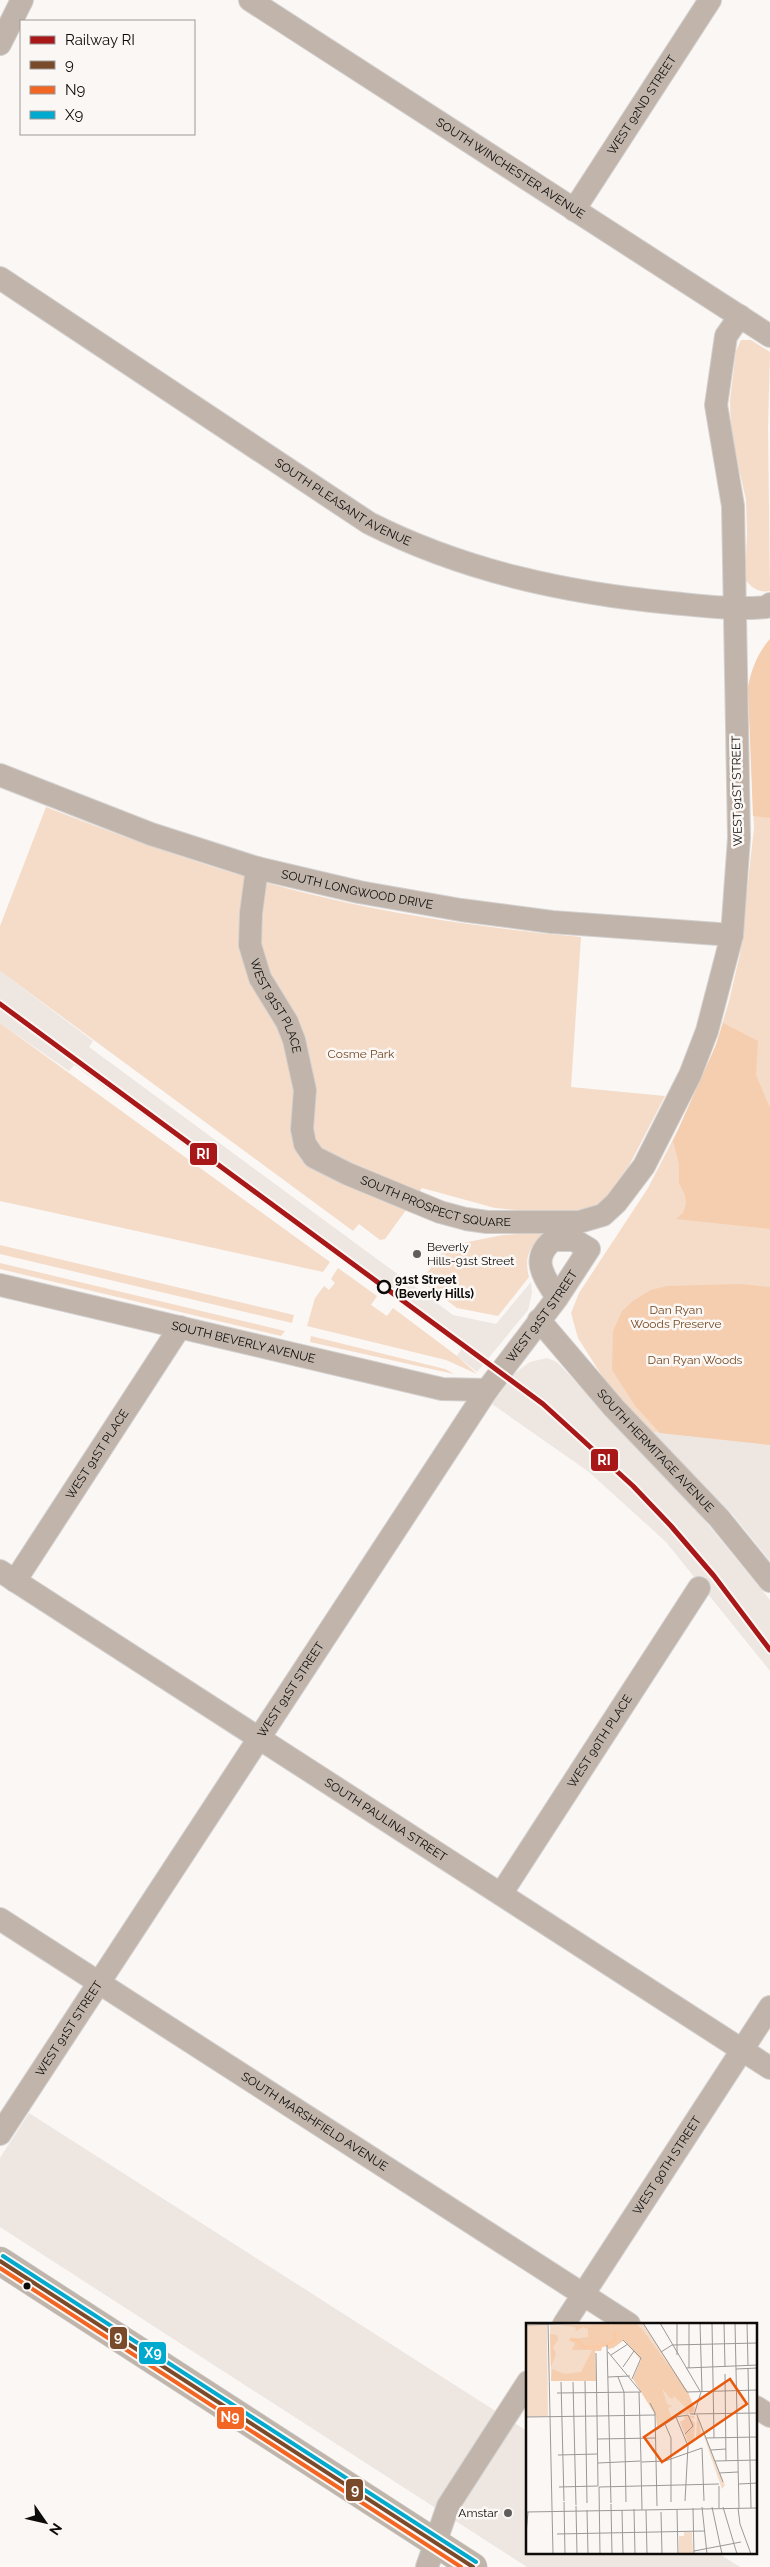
<svg xmlns="http://www.w3.org/2000/svg" width="770" height="2567" viewBox="0 0 770 2567" font-family="Raleway,sans-serif">
  <style>
    .built { fill: #ede6e1 }
    .green { fill: #f5dcc8 }
    .forest { fill: #f5cdaf }
    .lines { fill: none; stroke-linecap: round; stroke-linejoin: round }
    .minor-casing { stroke: #d3d1d0; stroke-width: 24 }
    .major-casing { stroke: #d3d1d0; stroke-width: 29 }
    .minor { stroke: #c1b4aa; stroke-width: 22 }
    .major { stroke: #c0b5aa; stroke-width: 28 }
    .bus-1-casing { stroke: #fbf7f4; stroke-width: 8 }
    .bus-2-casing { stroke: #fbf7f4; stroke-width: 8 }
    .bus-3-casing { stroke: #fbf7f4; stroke-width: 8 }
    .bus-1 { stroke: #7a4b2a; stroke-width: 4 }
    .bus-2 { stroke: #f26522; stroke-width: 4 }
    .bus-3 { stroke: #00a9ce; stroke-width: 4 }
    .rail-1-casing { stroke: #fbf7f4; stroke-width: 9 }
    .rail-1 { stroke: #a81818; stroke-width: 5 }
    .poi-dot { fill: #5f5e5c; stroke: #fbf7f4; stroke-width: 2 }
    .stop-dot { fill: #fbf7f4; stroke: #0c0b0a; stroke-width: 2.5 }
    .bus-dot { fill: #0c0b0a; stroke: #fbf7f4; stroke-width: 2 }
    .labels { text-anchor: middle; dominant-baseline: central; stroke-width: 5; stroke-linejoin: round; paint-order: stroke }
    .street-label { font-size: 12px; fill: #0c0b0a; stroke: #fbf7f4 }
    .park-label { font-size: 12px; fill: #73451e; stroke: #fbf7f4 }
    .poi-label { font-size: 12px; fill: #0c0b0a; stroke: #fbf7f4; text-anchor: start }
    .stop-label { font-size: 12px; font-weight: bold; fill: #0c0b0a; stroke: #fbf7f4; text-anchor: start }
    .inset-river { fill: none; stroke: #fbc9a2; stroke-width: 2.5 }
    .inset-road { fill: none; stroke: #9b9997; stroke-width: 1 }
    .view { fill: #e8590c; fill-opacity: 0.15; stroke: #e8590c; stroke-width: 2.5 }
    .inset-edge { fill: none; stroke: #0c0b0a; stroke-width: 2.5 }
    .line-badge { stroke: #fbf7f4; stroke-width: 2 }
    .badge-label { font-size: 14px; text-anchor: middle; font-weight: bold; fill: #fff }
  </style>
  <rect width="100%" height="100%" fill="#faf7f5"/>
  <!-- built -->
  <g class="built">
    <path d="M0,971L93,1041L89,1047L453,1315L496,1324L531,1282L532,1293L528,1310L477,1372L457,1356L462,1348L74,1065L69,1071L0,1023Z"/>
    <path d="M547,1358L557,1362L688,1500L770,1600V1671L666,1542L589,1472L492,1404L515,1373L530,1362Z"/>
    <path d="M652,1432L770,1445V1561L733,1515Z"/>
    <path d="M29,2113L527,2431L528,2553H718L740,2567H527L0,2227V2158Z"/>
  </g>
  <!-- green -->
  <g class="green">
    <path d="M741,340H751L770,352L768,427L770,591C758,593 753,588 745,580L747,533L746,500L731,434L730,400L736,351Z"/>
    <path d="M770,639V1445L652,1432L609,1387L578,1338L571,1313L579,1293L648,1188L683,1120L716,1045L729,1001L740,954L754,828L748,687C752,668 758,653 770,639Z"/>
    <path d="M46,807C139,843 233,877 331,899C413,918 497,929 581,937L571,1087L665,1096L618,1187L601,1205L580,1216L495,1208L422,1188L385,1239L380,1240L359,1224L353,1231L0,971V926Z"/>
    <path d="M0,1023L330,1262L323,1272L0,1201Z"/>
    <path d="M558,1231C535,1237 522,1252 529,1277L498,1316L457,1308L421,1281L447,1246L503,1235Z"/>
    <path d="M0,1245L294,1315L292,1323L0,1254Z"/>
    <path d="M0,1263L285,1331L281,1336L0,1269Z"/>
    <path d="M338,1268L377,1296L371,1305L387,1316L393,1308L457,1356L477,1374L446,1360L307,1326L315,1298L324,1286L329,1290L335,1283L331,1279Z"/>
    <path d="M311,1336L445,1369L454,1374L310,1342Z"/>
  </g>
  <!-- forest -->
  <g class="forest">
    <path d="M770,639V818L753,816L748,687C752,668 758,653 770,639Z"/>
    <path d="M723,1023L758,1041L756,1075L770,1108V1229L676,1219L683,1213L686,1204L685,1195L679,1183V1164L673,1141L716,1045Z"/>
    <path d="M741,1284L770,1287V1445L660,1433L636,1407L612,1370L613,1331L622,1311L633,1301L651,1290L667,1286Z"/>
  </g>
  <g class="lines">
    <defs>
      <g id="minor">
        <path id="s1" d="M250,0L770,336"/>
        <path d="M0,44L22,0"/>
        <path id="s2" d="M574,210L710,0"/>
        <path id="s3" d="M0,278L369,523C464,571 566,593 672,603C703,606 734,610 766,607L770,604"/>
        <path id="s4" d="M0,775L151,834L257,868L359,892L461,910L552,922L732,935"/>
        <path id="s5" d="M257,868L251,913L250,945L260,978L287,1022L294,1040L305,1090L302,1129L305,1144L314,1157L348,1174L440,1212L466,1219L487,1222H579L603,1215L616,1203L644,1166L690,1075L707,1031L732,935L739,838L733,506L716,405L726,336L740,316"/>
        <path id="s6" d="M0,1285L442,1389L487,1390"/>
        <path id="s7" d="M539,1320L614,1408L719,1518L770,1581"/>
        <path id="s8" d="M0,1571L770,2068"/>
        <path id="s9" d="M15,1581L180,1327"/>
        <path id="s10" d="M501,1894L699,1588"/>
        <path id="s11" d="M0,1919L629,2324"/>
        <path id="s12" d="M0,2134L487,1390L557,1298L589,1249L574,1240H553C529,1260 545,1277 557,1298"/>
        <path id="s13" d="M564,2324L770,2007"/>
        <path d="M756,2407L770,2416"/>
        <path d="M427,2567L448,2506L528,2382"/>
      </g>
      <path id="major" d="M0,2261L473,2567"/>
    </defs>
    <!-- minor casing -->
    <use href="#minor" class="minor-casing"/>
    <!-- major casing -->
    <use href="#major" class="major-casing"/>
    <!-- minor -->
    <use href="#minor" class="minor"/>
    <!-- major -->
    <use href="#major" class="major"/>
    <defs>
      <path id="bus-1" d="M0,2261L473,2567"/>
      <path id="bus-2" d="M0,2268L461,2567"/>
      <path id="bus-3" d="M3,2256L476,2562"/>
    </defs>
    <!-- bus-1 casing -->
    <use href="#bus-1" class="bus-1-casing"/>
    <!-- bus-2 casing -->
    <use href="#bus-2" class="bus-2-casing"/>
    <!-- bus-3 casing -->
    <use href="#bus-3" class="bus-3-casing"/>
    <!-- bus-1 -->
    <use href="#bus-1" class="bus-1"/>
    <!-- bus-2 -->
    <use href="#bus-2" class="bus-2"/>
    <!-- bus-3 -->
    <use href="#bus-3" class="bus-3"/>
    <defs>
      <path id="rail-1" d="M0,1004L543,1404L633,1486L671,1526L714,1576L770,1650"/>
    </defs>
    <!-- rail-1 casing -->
    <use href="#rail-1" class="rail-1-casing"/>
    <!-- rail-1 -->
    <use href="#rail-1" class="rail-1"/>
  </g>
  <!-- markers -->
  <g class="poi-dot">
    <circle cx="417" cy="1254" r="5"/>
    <circle cx="508" cy="2513" r="5"/>
  </g>
  <circle class="stop-dot" cx="384" cy="1287" r="6"/>
  <circle class="bus-dot" cx="27" cy="2286" r="4.5"/>
  <g class="labels">
    <!-- street labels -->
    <g class="street-label">
      <text stroke="none"><textPath href="#s2" startOffset="125">WEST 92ND STREET</textPath></text>
      <text stroke="none"><textPath href="#s1" startOffset="310">SOUTH WINCHESTER AVENUE</textPath></text>
      <text stroke="none"><textPath href="#s3" startOffset="410">SOUTH PLEASANT AVENUE</textPath></text>
      <text transform="translate(737 791) rotate(-91)">WEST 91ST STREET</text>
      <text stroke="none"><textPath href="#s4" startOffset="376">SOUTH LONGWOOD DRIVE</textPath></text>
      <text stroke="none"><textPath href="#s5" startOffset="144">WEST 91ST PLACE</textPath></text>
      <text stroke="none"><textPath href="#s5" startOffset="435">SOUTH PROSPECT SQUARE</textPath></text>
      <text stroke="none"><textPath href="#s12" startOffset="981">WEST 91ST STREET</textPath></text>
      <text stroke="none"><textPath href="#s6" startOffset="250">SOUTH BEVERLY AVENUE</textPath></text>
      <text stroke="none"><textPath href="#s7" startOffset="175">SOUTH HERMITAGE AVENUE</textPath></text>
      <text stroke="none"><textPath href="#s9" startOffset="151">WEST 91ST PLACE</textPath></text>
      <text stroke="none"><textPath href="#s12" startOffset="531">WEST 91ST STREET</textPath></text>
      <text stroke="none"><textPath href="#s10" startOffset="182">WEST 90TH PLACE</textPath></text>
      <text stroke="none"><textPath href="#s8" startOffset="459">SOUTH PAULINA STREET</textPath></text>
      <text stroke="none"><textPath href="#s12" startOffset="126">WEST 91ST STREET</textPath></text>
      <text stroke="none"><textPath href="#s11" startOffset="374">SOUTH MARSHFIELD AVENUE</textPath></text>
      <text stroke="none"><textPath href="#s13" startOffset="189">WEST 90TH STREET</textPath></text>
    </g>
    <!-- park labels -->
    <g class="park-label">
      <text x="361" y="1054">Cosme Park</text>
      <text x="676" y="1310">Dan Ryan<tspan x="676" dy="14">Woods Preserve</tspan></text>
      <text x="695" y="1360">Dan Ryan Woods</text>
    </g>
    <!-- poi labels -->
    <g class="poi-label">
      <text x="427" y="1247">Beverly<tspan x="427" dy="14">Hills-91st Street</tspan></text>
      <text x="498" y="2513" text-anchor="end">Amstar</text>
    </g>
    <!-- stop labels -->
    <g class="stop-label">
      <text x="395" y="1280">91st Street<tspan x="395" dy="14">(Beverly Hills)</tspan></text>
    </g>
  </g>
  <!-- overview -->
  <g transform="translate(526 2323)">
    <rect width="231" height="231" fill="#faf7f5"/>
    <path d="M0,0H21L22,93L0,94ZM117,0L162,69L169,85L167,91H158L131,104L130,90L107,56L115,37L98,17L87,25L76,23L75,28H69L70,58H25L24,2ZM157,92L168,93L169,96L164,94L169,100L168,118L162,120L154,99L159,96ZM171,92L199,162L196,166L173,99L176,114L170,116ZM158,209H166L167,231H153V213H158Z" fill="#f5dcc8"/>
    <path d="M84,1L85,4L86,1H110L116,6L162,69L168,88L164,89L147,72L148,75H144L136,65L141,81L146,83L142,85L146,96L131,104L130,93L107,56L115,37L98,17L87,25L82,26V22L76,23L75,28H69L70,58H25L26,46L39,51L55,49L66,27H46L49,20L42,17L62,14V6L57,4L50,8L49,4L35,2ZM24,11L31,12L32,17L27,24L30,31L25,44Z" fill="#f5cdaf"/>
    <path class="inset-river" d="M44,16L51,17L57,24H73L87,19L90,10"/>
    <path class="inset-road" d="M22,0L27,231M117,0L161,69L232,67M134,0L174,68M151,0V32M163,0V45M174,0L176,69M186,0L188,115M198,0L199,44M209,0L213,186M221,0L222,42M0,2L68,0M97,17L115,35L106,56M81,22L85,180M135,29L146,22L232,20M85,32L102,21M97,44L108,28M160,45L232,42M222,45L225,185M210,46L232,45M199,51L200,138M82,54L104,53M92,54L98,69L100,179M59,58L61,180M35,59L38,178M47,59L50,182M31,70L115,69L82,29M124,80L129,90L131,183M164,91L232,90M168,92L175,69M171,92L197,159M0,94L71,93L70,30M150,94L162,123L159,178M139,101L145,115V179M130,107L150,94L162,92L167,103L159,111M180,115L232,114M71,116L130,115M185,127L200,126M32,132L72,131M189,138L232,137M72,140L115,138L113,69M193,150L212,149M213,161L232,160M193,163V185M33,164L72,163L71,93L129,92M38,179L39,231M85,181L86,231M50,183L51,231M176,184L181,231M186,184L196,231M197,184L211,231M167,185L168,231M212,185L214,201L225,231M108,186L109,231M61,187L62,231M96,187L97,231M116,187L115,139L139,138L176,125L178,178M120,187L121,231M151,187L152,231M0,189L232,185M135,189L136,231M0,211L2,189M31,211L178,208M168,228L215,219M74,231L73,164L193,161"/>
    <path class="view" d="M204,56L221,81L136,139L118,114Z"/>
    <rect width="231" height="231" class="inset-edge"/>
  </g>
  <g class="line-badge">
    <rect x="189" y="1142" width="29" height="24" rx="5" fill="#a81818"/>
    <rect x="590" y="1448" width="29" height="24" rx="5" fill="#a81818"/>
    <rect x="109" y="2326" width="19" height="24" rx="5" fill="#7a4b2a"/>
    <rect x="138" y="2341" width="29" height="24" rx="5" fill="#00a9ce"/>
    <rect x="216" y="2406" width="29" height="24" rx="5" fill="#f26522"/>
    <rect x="345" y="2478" width="19" height="24" rx="5" fill="#7a4b2a"/>
  </g>
  <g class="badge-label">
    <text x="203" y="1159">RI</text>
    <text x="604" y="1465">RI</text>
    <text x="118" y="2342">9</text>
    <text x="153" y="2358">X9</text>
    <text x="230" y="2422">N9</text>
    <text x="355" y="2495">9</text>
  </g>
  <!-- legend -->
  <rect x="20" y="20" width="175" height="115" fill="#fbf7f4" stroke="#9b9996"/>
  <rect x="30" y="36" width="25" height="8" fill="#a81818" stroke="#9b9996"/>
  <text x="65" y="45" font-size="15" fill="#0c0b0a">Railway RI</text>
  <rect x="30" y="61" width="25" height="8" fill="#7a4b2a" stroke="#9b9996"/>
  <text x="65" y="70" font-size="15" fill="#0c0b0a">9</text>
  <rect x="30" y="86" width="25" height="8" fill="#f26522" stroke="#9b9996"/>
  <text x="65" y="95" font-size="15" fill="#0c0b0a">N9</text>
  <rect x="30" y="111" width="25" height="8" fill="#00a9ce" stroke="#9b9996"/>
  <text x="65" y="120" font-size="15" fill="#0c0b0a">X9</text>
  <!-- north arrow -->
  <g transform="translate(45 2522) rotate(124)" stroke="#fbf7f4" stroke-width="4" paint-order="stroke">
  <path d="M0-4L9 19L0 12L-9 19Z" fill="#0c0b0a"/>
  <text y="-8" font-size="14" font-weight="bold" text-anchor="middle" fill="#0c0b0a">N</text>
  </g>
</svg>
